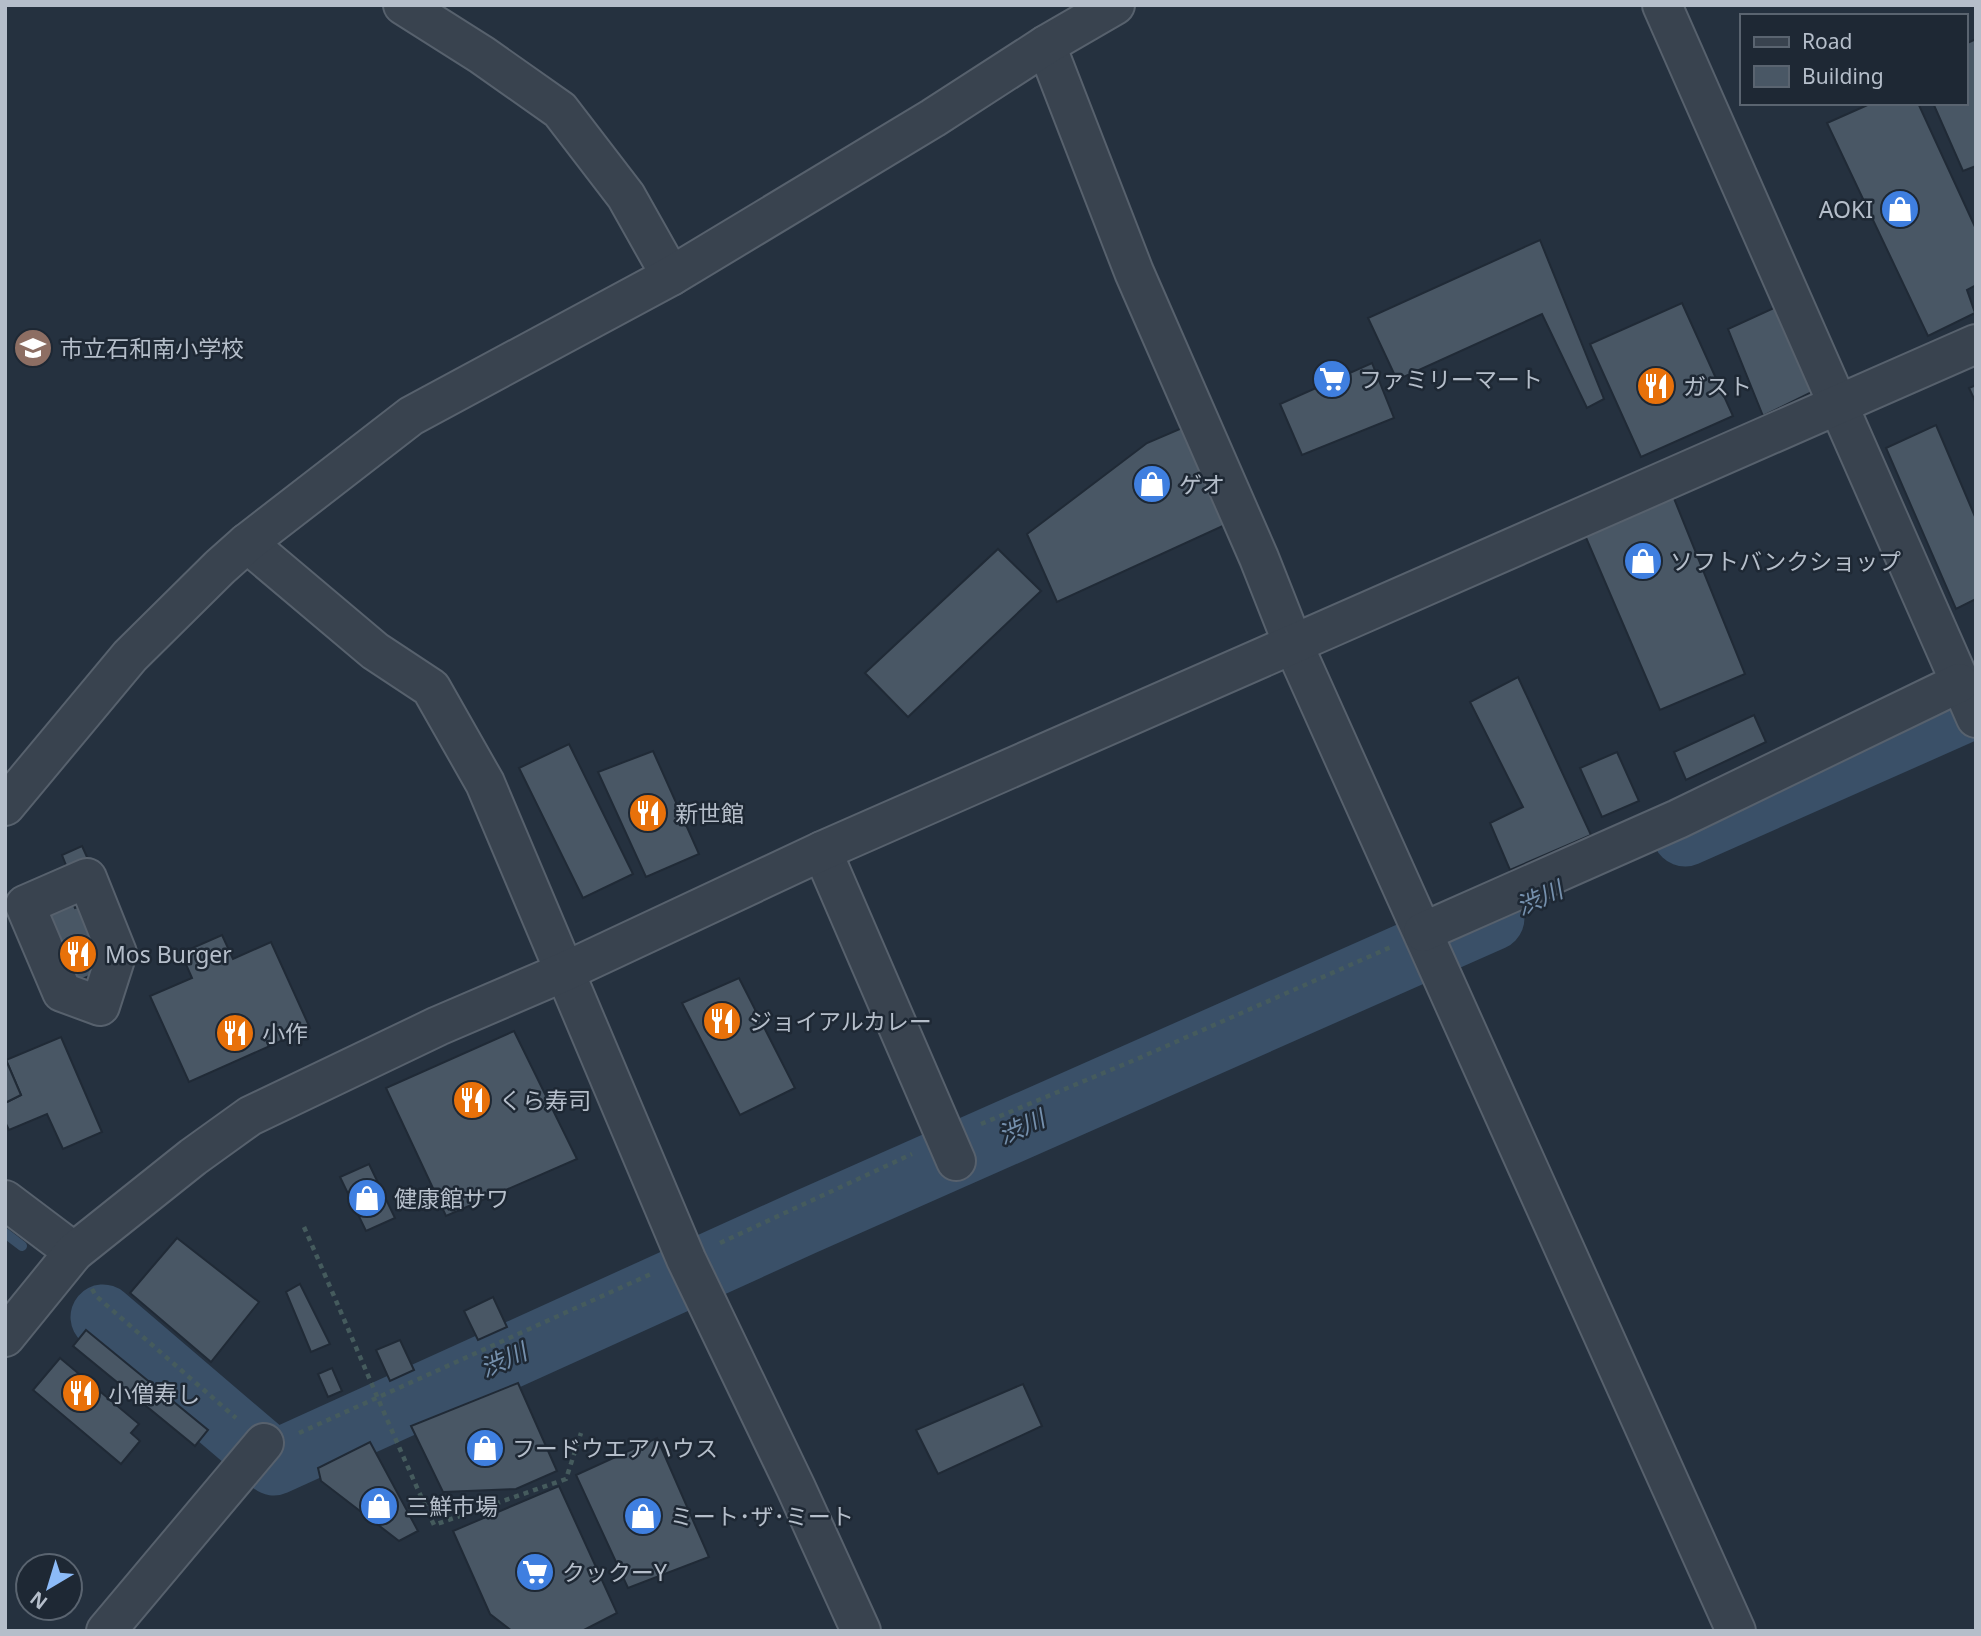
<svg xmlns="http://www.w3.org/2000/svg" width="1981" height="1636" viewBox="0 0 1981 1636" font-family="'Noto Sans','Noto Sans JP',sans-serif">
  <style>
    .lines { fill: none; stroke-linecap: round; stroke-linejoin: round }
    .stream { stroke: #3a5068; stroke-width: 10 }
    .river { stroke: #3a5068; stroke-width: 65 }
    .building { fill: #495765; stroke: #202a36; stroke-width: 2 }
    .minor-casing { stroke: #57616d; stroke-width: 42 }
    .path { stroke: #455b5d; stroke-width: 4.5; stroke-dasharray: 5 5; stroke-linecap: butt }
    .minor { stroke: #39434f; stroke-width: 38 }
    .labels { text-anchor: middle; dominant-baseline: central; stroke-width: 5; stroke-linejoin: round; paint-order: stroke }
    .poi-label { font-size: 23px; fill: #b5beca; stroke: #1e2834; text-anchor: start }
    .water-label { font-size: 24px; font-style: italic; fill: #7590ad; stroke: #1e2834 }
  </style>
  <rect width="100%" height="100%" fill="#25313f"/>
  <g class="lines">
    <!-- stream -->
    <path class="stream" d="M5,1233L22,1246"/>
    <!-- river -->
    <g class="river">
      <path d="M1685,834L1976,705"/>
      <path d="M103,1317L274,1463L803,1223L1492,918"/>
    </g>
  </g>
  <!-- building -->
  <g class="building">
    <path d="M1976,39V166L1963,171L1933,103H1965V44Z"/>
    <path d="M1872,103H1918L1976,229V285L1967,290L1975,313L1928,336L1827,123Z"/>
    <path d="M1540,240L1604,399L1587,408L1542,314L1397,380L1368,318Z"/>
    <path d="M1682,303L1733,416L1641,457L1590,344Z"/>
    <path d="M1776,307L1814,391L1763,416L1728,329Z"/>
    <path d="M1372,363L1394,418L1302,455L1280,404Z"/>
    <path d="M1976,385V403L1969,388Z"/>
    <path d="M1189,425L1225,525L1057,602L1027,534L1147,443Z"/>
    <path d="M1936,425L1976,519V599L1956,609L1886,448Z"/>
    <path d="M1673,496L1745,674L1660,710L1584,533Z"/>
    <path d="M998,549L1041,591L908,717L865,673Z"/>
    <path d="M1518,677L1591,835L1510,870L1490,823L1523,807L1470,702Z"/>
    <path d="M1754,715L1766,742L1686,780L1674,752Z"/>
    <path d="M569,744L633,874L583,898L519,768Z"/>
    <path d="M653,751L699,854L646,877L598,772Z"/>
    <path d="M1617,752L1639,801L1602,817L1580,768Z"/>
    <path d="M82,846L92,868L71,878L62,855Z"/>
    <path d="M70,896L75,908L83,905L105,970L69,984L39,909Z"/>
    <path d="M222,935L233,959L271,942L310,1028L189,1082L150,996L192,978L181,953Z"/>
    <path d="M739,978L795,1088L740,1115L682,1003Z"/>
    <path d="M514,1031L577,1159L446,1216L386,1088Z"/>
    <path d="M61,1037L102,1132L63,1149L47,1114L9,1130L5,1122V1103L21,1095L6,1060Z"/>
    <path d="M6,1060L21,1095L5,1103V1061Z"/>
    <path d="M369,1164L395,1218L366,1231L340,1177Z"/>
    <path d="M177,1238L259,1302L211,1362L130,1293Z"/>
    <path d="M300,1284L330,1344L311,1352L286,1292Z"/>
    <path d="M493,1297L507,1327L478,1340L464,1311Z"/>
    <path d="M86,1330L208,1430L195,1446L73,1346Z"/>
    <path d="M400,1340L414,1370L390,1381L376,1350Z"/>
    <path d="M60,1358L139,1424L131,1433L140,1441L121,1464L33,1390Z"/>
    <path d="M332,1368L342,1391L328,1397L318,1374Z"/>
    <path d="M518,1383L557,1471L516,1489L443,1492L411,1426Z"/>
    <path d="M1023,1384L1042,1426L938,1474L916,1430Z"/>
    <path d="M657,1438L709,1557L628,1588L576,1475Z"/>
    <path d="M370,1442L418,1531L399,1541L321,1481L318,1468Z"/>
    <path d="M559,1486L617,1613L582,1631H512L490,1614L453,1531Z"/>
  </g>
  <g class="lines">
    <defs>
      <g id="minor">
        <path d="M403,5L482,55L560,110L626,196L671,276"/>
        <path d="M1662,5L1976,718"/>
        <path d="M1046,45L1134,272L1259,558L1293,644L1736,1631"/>
        <path d="M247,543L375,651L431,688L485,783L686,1259L796,1488L861,1631"/>
        <path d="M5,806L130,656L220,567L247,543L411,416L671,276L933,118L1046,45L1115,5"/>
        <path d="M822,851L956,1161"/>
        <path d="M87,878L117,953L100,1006L62,992L25,905Z"/>
        <path d="M1423,932L1678,819L1959,683"/>
        <path d="M5,1200L74,1252"/>
        <path d="M5,1337L74,1252L193,1157L250,1116L438,1026L566,971L822,851L1976,344"/>
        <path d="M106,1631L264,1443"/>
      </g>
    </defs>
    <!-- minor casing -->
    <use href="#minor" class="minor-casing"/>
    <!-- path -->
    <g class="path">
      <path d="M981,1124L1137,1059L1391,947"/>
      <path d="M304,1227C348,1327 389,1427 434,1525L566,1479L581,1433"/>
      <path d="M720,1243L912,1154"/>
      <path d="M92,1289L96,1296L236,1418"/>
      <path d="M299,1433L651,1274"/>
    </g>
    <!-- minor -->
    <use href="#minor" class="minor"/>
  </g>
  <!-- icons -->
  <defs>
    <symbol id="shop-disc" viewBox="-11 -11 22 22"><circle r="9.5" fill="#3f7fe0" stroke="#1e2834"/><path d="M-5-2.5h2.3a2.7 3.5 0 0 1 5.4 0H5L5.5 6h-11ZM-1.5-2.5h3a1.5 2.3 0 0 0-3 0Z" fill="#fff"/></symbol>
    <symbol id="school-disc" viewBox="-11 -11 22 22"><circle r="9.5" fill="#8d6e63" stroke="#1e2834"/><path d="M0-5L7-2L0 1L-7-2ZM-4 1L0 2.5L4 1V4Q0 6-4 4Z" fill="#fff"/></symbol>
    <symbol id="supermarket-disc" viewBox="-11 -11 22 22"><circle r="9.5" fill="#3f7fe0" stroke="#1e2834"/><path d="M-6-5.5h2.5l.6 2H6L4.5 2H-2.5L-4.4-4H-6ZM-1.5 3.2a1.3 1.3 0 1 0 .1 0ZM3 3.2a1.3 1.3 0 1 0 .1 0Z" fill="#fff"/></symbol>
    <symbol id="restaurant-disc" viewBox="-11 -11 22 22"><circle r="9.5" fill="#e8710a" stroke="#1e2834"/><path d="M-5-6h1v4h1v-4h1v4h1v-4h1v5L-1.5 .5V6h-2V.5L-5-1ZM5-6V6H3V1.5H1.5Q1.5-4 5-6Z" fill="#fff"/></symbol>
  </defs>
  <g fill-rule="evenodd">
    <use href="#shop-disc" x="1878" y="187" width="44" height="44"/>
    <use href="#school-disc" x="11" y="326" width="44" height="44"/>
    <use href="#supermarket-disc" x="1310" y="357" width="44" height="44"/>
    <use href="#restaurant-disc" x="1634" y="364" width="44" height="44"/>
    <use href="#shop-disc" x="1130" y="462" width="44" height="44"/>
    <use href="#shop-disc" x="1621" y="539" width="44" height="44"/>
    <use href="#restaurant-disc" x="626" y="791" width="44" height="44"/>
    <use href="#restaurant-disc" x="56" y="932" width="44" height="44"/>
    <use href="#restaurant-disc" x="700" y="999" width="44" height="44"/>
    <use href="#restaurant-disc" x="213" y="1011" width="44" height="44"/>
    <use href="#restaurant-disc" x="450" y="1078" width="44" height="44"/>
    <use href="#shop-disc" x="345" y="1176" width="44" height="44"/>
    <use href="#restaurant-disc" x="59" y="1371" width="44" height="44"/>
    <use href="#shop-disc" x="463" y="1426" width="44" height="44"/>
    <use href="#shop-disc" x="357" y="1484" width="44" height="44"/>
    <use href="#shop-disc" x="621" y="1494" width="44" height="44"/>
    <use href="#supermarket-disc" x="513" y="1550" width="44" height="44"/>
  </g>
  <g class="labels">
    <!-- poi labels -->
    <g class="poi-label">
      <text x="1873" y="209" text-anchor="end">AOKI</text>
      <text x="60" y="348">市立石和南小学校</text>
      <text x="1359" y="379">ファミリーマート</text>
      <text x="1683" y="386">ガスト</text>
      <text x="1179" y="484">ゲオ</text>
      <text x="1670" y="561">ソフトバンクショップ</text>
      <text x="675" y="813">新世館</text>
      <text x="105" y="954">Mos Burger</text>
      <text x="749" y="1021">ジョイアルカレー</text>
      <text x="262" y="1033">小作</text>
      <text x="499" y="1100">くら寿司</text>
      <text x="394" y="1198">健康館サワ</text>
      <text x="108" y="1393">小僧寿し</text>
      <text x="512" y="1448">フードウエアハウス</text>
      <text x="406" y="1506">三鮮市場</text>
      <text x="670" y="1516">ミート･ザ･ミート</text>
      <text x="562" y="1572">クックーY</text>
    </g>
    <!-- water labels -->
    <g class="water-label">
      <text transform="translate(1539 897) rotate(-24)">渋川</text>
      <text transform="translate(1021 1126) rotate(-24)">渋川</text>
      <text transform="translate(503 1359) rotate(-24)">渋川</text>
    </g>
  </g>
  <!-- border -->
  <rect width="1981" height="1636" fill="none" stroke="#b5beca" stroke-width="14"/>
  <!-- legend -->
  <rect x="1740" y="14" width="228" height="91" fill="#1e2834" stroke="#5a6470" stroke-width="2"/>
  <rect x="1754" y="37" width="35" height="10" fill="#39434f" stroke="#5a6470" stroke-width="2"/>
  <text x="1802" y="49" font-size="21" fill="#b5beca">Road</text>
  <rect x="1754" y="66" width="35" height="21" fill="#495765" stroke="#5a6470" stroke-width="2"/>
  <text x="1802" y="84" font-size="21" fill="#b5beca">Building</text>
  <!-- north arrow -->
  <g transform="translate(49 1587) rotate(218)"><circle r="33" fill="#1e2834" stroke="#5a6470" stroke-width="2"/>
  <path d="M0-5L12 26L0 18L-12 26Z" fill="#8cbbf8"/>
  <text y="-10" font-size="19" font-weight="bold" text-anchor="middle" fill="#b5beca">N</text>
  </g>
</svg>
